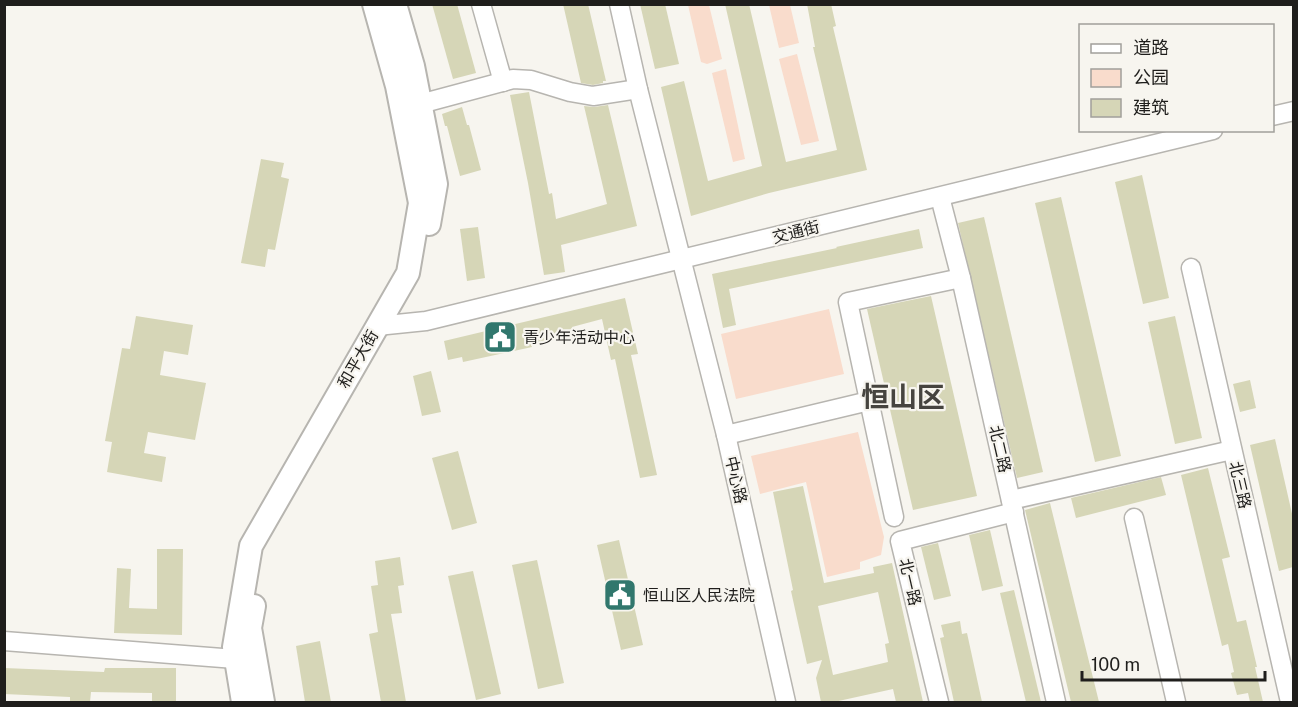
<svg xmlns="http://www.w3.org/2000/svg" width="1298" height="707" viewBox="0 0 1298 707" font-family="'Public Sans','Noto Sans SC',sans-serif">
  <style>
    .green { fill: #f9dccc }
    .building { fill: #d6d6b7; fill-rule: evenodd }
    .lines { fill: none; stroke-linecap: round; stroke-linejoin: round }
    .minor-casing { stroke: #b7b5b0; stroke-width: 21 }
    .major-casing { stroke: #b7b5b0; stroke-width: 26 }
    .minor { stroke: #fff; stroke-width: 18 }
    .major { stroke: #fff; stroke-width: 22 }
    .labels { text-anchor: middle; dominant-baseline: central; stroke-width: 4.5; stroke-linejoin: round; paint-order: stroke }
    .street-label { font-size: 16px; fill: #1f1e1c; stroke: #f7f5ef }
    .poi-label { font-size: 16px; fill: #1f1e1c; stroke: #f7f5ef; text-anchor: start }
    .town-label { font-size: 28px; font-weight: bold; fill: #46443f; stroke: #f7f5ef }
  </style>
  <rect width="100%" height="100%" fill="#f7f5ef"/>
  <!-- green -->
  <g class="green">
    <path d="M688,5H709L722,59L707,64L701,62Z"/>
    <path d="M769,5H790L799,43L779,48Z"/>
    <path d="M797,54L819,141L801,145L779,59Z"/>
    <path d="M726,69L745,159L733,162L712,73Z"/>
    <path d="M829,309L844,374L736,399L721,334Z"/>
    <path d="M858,432L884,537L881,555L860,562V569L827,577L806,482L760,494L751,456Z"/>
  </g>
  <!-- building -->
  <g class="building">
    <path d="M432,4H457L476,73L453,79Z"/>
    <path d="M563,4H588L606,81H603V83L593,85L581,83Z"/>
    <path d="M640,4H665L679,64L655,69Z"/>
    <path d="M725,4H749L786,162L837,150L813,47H815L807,4H831L836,26L833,27L867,170L769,193L691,216L661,87L684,81L708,181L762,166Z"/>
    <path d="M529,92L549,194L552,193L556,219L607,204L584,106L594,107L608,105L637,226L561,245L565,272L544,275L528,183L510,95Z"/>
    <path d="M462,107L467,125H469L481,170L460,176L447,126H445L442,114Z"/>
    <path d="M261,159L284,163L281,177L289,179L275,250L268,249L265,267L241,263Z"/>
    <path d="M1142,175L1169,298L1143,304L1115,182Z"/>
    <path d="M1061,197L1121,456L1095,462L1035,203Z"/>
    <path d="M984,217L1043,472L1017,478L958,223Z"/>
    <path d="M478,227L485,278L467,281L460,229Z"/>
    <path d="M919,229L923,248L729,289L736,325L723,328L712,274L837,248L836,247Z"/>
    <path d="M931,296L977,496L913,510L867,309Z"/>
    <path d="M625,298L638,354L631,355L657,475L640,478L615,359L611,360L602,319L572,327L573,330L559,333L561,338L531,345L532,347L463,362L462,357L448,360L444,341Z"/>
    <path d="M136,316L193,325L188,355L164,351L160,375L206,383L195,440L148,432L144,453L166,457L162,482L107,472L112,442L105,441L122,348L130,349Z"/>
    <path d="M1175,316L1202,438L1175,444L1148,322Z"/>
    <path d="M431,371L441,412L422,416L413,376Z"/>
    <path d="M1250,380L1256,408L1240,412L1233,384Z"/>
    <path d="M1275,439L1293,518V567L1279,571L1250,445Z"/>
    <path d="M458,451L477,523L452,530L432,458Z"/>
    <path d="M1208,468L1230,557L1222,559L1237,622L1246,620L1257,667H1255L1263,702H1250L1248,693L1237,695L1231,673L1234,672L1228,644L1222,646L1181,475Z"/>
    <path d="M1161,477L1166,495L1076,518L1071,498Z"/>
    <path d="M803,486L824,583L874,573L873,567L892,563L923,702H896L893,689L834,702H821L816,678L822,660L807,664L791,591L793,590L773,492ZM878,592L889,643L885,644L888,662L833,675L818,606Z"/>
    <path d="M1050,503L1076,609L1099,702H1071L1025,510Z"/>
    <path d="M990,530L1003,586L982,591L969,535Z"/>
    <path d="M619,540L643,645L621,650L597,545Z"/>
    <path d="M938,543L951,596L934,600L921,547Z"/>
    <path d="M157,549H183L182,635L114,633L117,568L131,569L129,608L157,609Z"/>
    <path d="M400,557L404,585L398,586L402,613L391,614L406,702H381L369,634L378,632L371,586L378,585L375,561Z"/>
    <path d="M537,560L564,683L538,689L512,565Z"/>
    <path d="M473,571L501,694L476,700L448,576Z"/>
    <path d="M1014,590L1041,702H1026L1000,593Z"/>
    <path d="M960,621L962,634L967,633L982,702H954L940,638L944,637L941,625Z"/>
    <path d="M320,641L331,702H305L296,646Z"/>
    <path d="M4,668L104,672L105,668H176V702H152V693L91,692L90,702H70V697L4,694Z"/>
  </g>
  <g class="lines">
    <defs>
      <g id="minor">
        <path d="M481,4L503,82"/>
        <path d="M619,4L638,89L726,435L786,702"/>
        <path d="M420,104L513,79L531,80L570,92L593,96L638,89"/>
        <path d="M1272,116L1294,111"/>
        <path d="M940,197L961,278L1056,702"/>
        <path d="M1191,268L1290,702"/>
        <path d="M377,326L426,321L1213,130"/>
        <path d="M726,435L869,401"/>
        <path d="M1011,500L1232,450"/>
        <path d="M894,517L848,302L961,278"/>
        <path d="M1134,518L1176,702"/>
        <path d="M4,641L248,660"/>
        <path d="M939,702L900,541L1014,512"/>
      </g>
      <g id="major">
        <path d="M395,4L413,66L436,184L429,224"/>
        <path d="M254,606L250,628L263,702"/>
        <path d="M243,702L234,647L251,546L408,273L420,203L397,86L374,4"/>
      </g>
    </defs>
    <!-- minor casing -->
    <use href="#minor" class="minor-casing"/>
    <!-- major casing -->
    <use href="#major" class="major-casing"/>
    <!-- minor -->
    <use href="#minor" class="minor"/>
    <!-- major -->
    <use href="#major" class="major"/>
  </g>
  <!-- icons -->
  <defs>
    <symbol id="civic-square" viewBox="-11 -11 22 22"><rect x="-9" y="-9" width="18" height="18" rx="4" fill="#31776d" stroke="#f7f5ef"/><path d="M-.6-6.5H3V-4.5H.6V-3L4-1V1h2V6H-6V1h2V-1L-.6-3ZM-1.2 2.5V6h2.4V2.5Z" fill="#fff"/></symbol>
  </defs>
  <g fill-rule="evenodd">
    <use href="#civic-square" x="481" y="318" width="38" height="38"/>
    <use href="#civic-square" x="601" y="576" width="38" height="38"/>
  </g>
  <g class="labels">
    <!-- street labels -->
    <g class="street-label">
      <text transform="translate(796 232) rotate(-14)">交通街</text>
      <text transform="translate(358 359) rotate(-60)">和平大街</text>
      <text transform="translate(1000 449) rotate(77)">北二路</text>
      <text transform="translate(736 480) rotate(77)">中心路</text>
      <text transform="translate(1240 485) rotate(77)">北三路</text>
      <text transform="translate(910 582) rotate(77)">北一路</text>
    </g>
    <!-- poi labels -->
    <g class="poi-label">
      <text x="523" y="337">青少年活动中心</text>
      <text x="643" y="595">恒山区人民法院</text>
    </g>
    <!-- town labels -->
    <g class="town-label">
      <text x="903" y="396">恒山区</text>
    </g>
  </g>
  <!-- border -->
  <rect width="1298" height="707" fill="none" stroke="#1f1e1c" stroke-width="12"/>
  <!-- legend -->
  <rect x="1079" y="24" width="195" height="108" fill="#f7f5ef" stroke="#a19f9b" stroke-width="1.5"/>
  <rect x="1091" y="44" width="30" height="9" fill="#ffffff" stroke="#a19f9b" stroke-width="1.5"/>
  <text x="1133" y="54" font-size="18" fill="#1f1e1c">道路</text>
  <rect x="1091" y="69" width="30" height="18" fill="#f9dccc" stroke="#a19f9b" stroke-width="1.5"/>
  <text x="1133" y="84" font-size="18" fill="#1f1e1c">公园</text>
  <rect x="1091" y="99" width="30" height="18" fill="#d6d6b7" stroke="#a19f9b" stroke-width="1.5"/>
  <text x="1133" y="114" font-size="18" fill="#1f1e1c">建筑</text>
  <!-- scale -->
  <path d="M1082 671v9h183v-9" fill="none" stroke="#1f1e1c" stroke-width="3"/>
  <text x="1091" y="671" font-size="18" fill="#1f1e1c" stroke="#f7f5ef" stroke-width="4.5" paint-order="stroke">100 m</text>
</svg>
